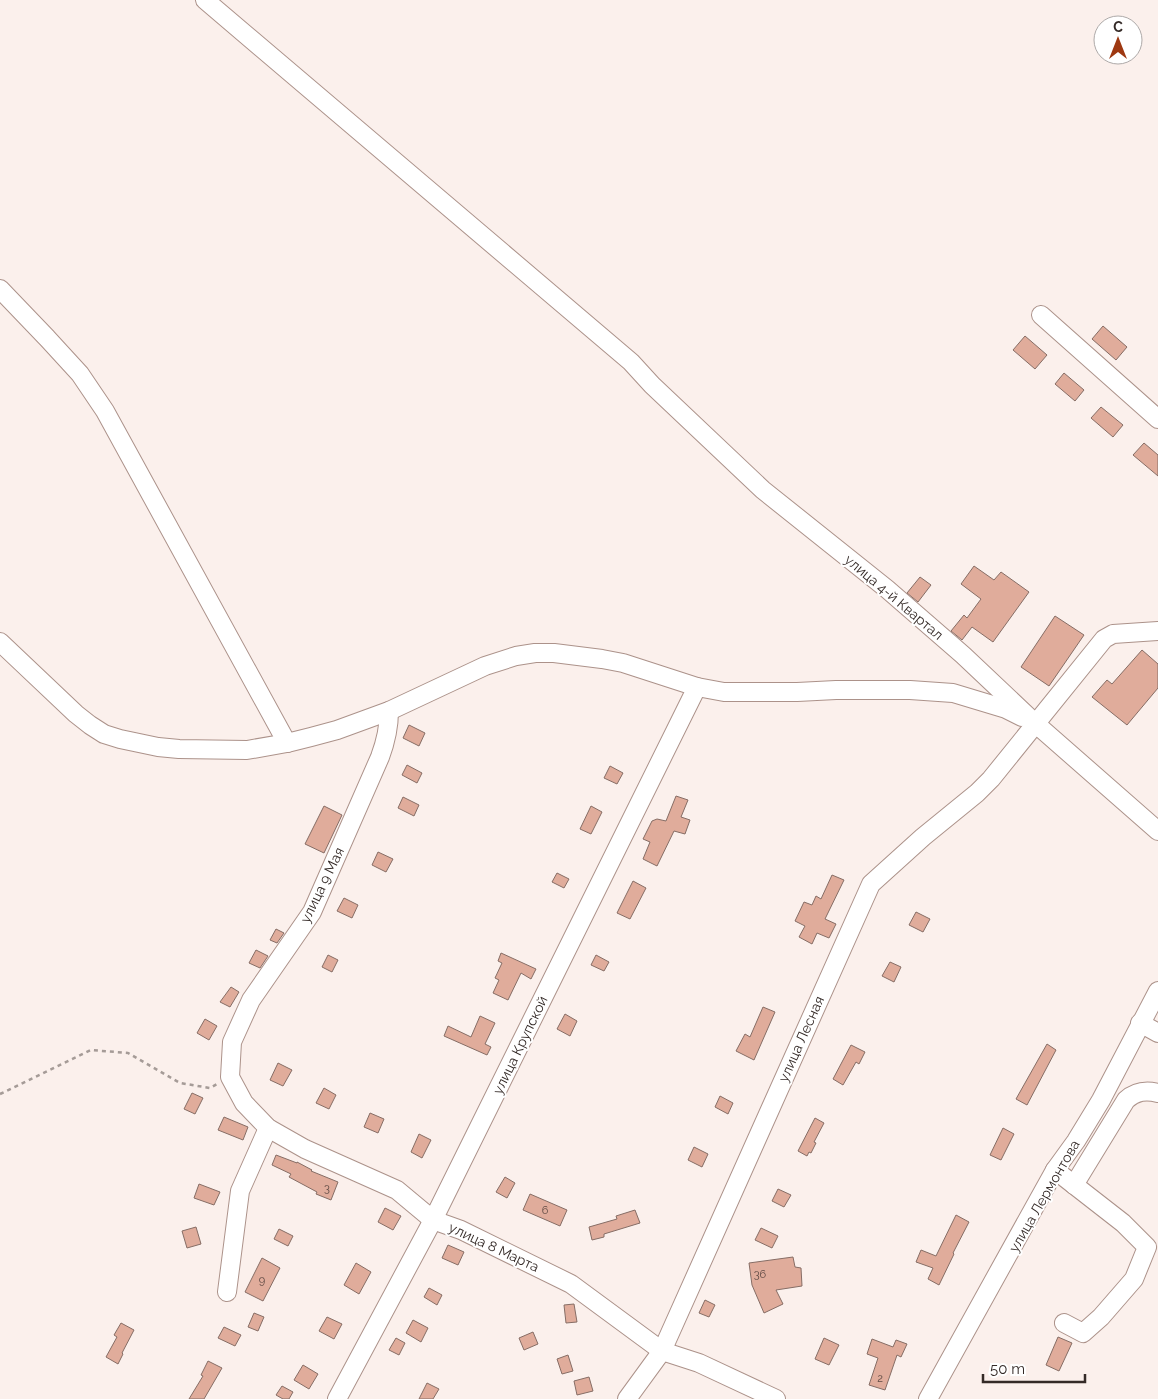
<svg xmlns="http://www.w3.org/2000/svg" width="1158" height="1399" viewBox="0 0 1158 1399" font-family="Raleway,sans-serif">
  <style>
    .building { fill: #e0ac9b; stroke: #866d65 }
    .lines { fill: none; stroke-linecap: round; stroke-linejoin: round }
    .minor-casing { stroke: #ac928a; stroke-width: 20 }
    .path { stroke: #a59b97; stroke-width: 2.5; stroke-dasharray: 4 4; stroke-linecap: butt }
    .minor { stroke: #fff; stroke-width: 18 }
    .labels { text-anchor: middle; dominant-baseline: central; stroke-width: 4; stroke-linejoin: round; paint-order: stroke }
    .number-label { font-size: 11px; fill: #5f4a44 }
    .street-label { font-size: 14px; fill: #342a27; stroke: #fff }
  </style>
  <rect width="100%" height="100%" fill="#fbf0ec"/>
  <!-- building -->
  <g class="building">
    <path d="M1103,326L1127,347L1116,360L1092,339Z"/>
    <path d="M1025,336L1047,355L1035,369L1013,350Z"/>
    <path d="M1064,373L1084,390L1075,401L1055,384Z"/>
    <path d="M1101,407L1123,425L1113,437L1091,418Z"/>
    <path d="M1144,443L1158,455V476L1133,455Z"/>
    <path d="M974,566L994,580L1001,572L1029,592L993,642L972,627L962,640L951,631L964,615L967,618L981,599L961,584Z"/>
    <path d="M920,577L931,585L918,602L907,593Z"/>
    <path d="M1055,616L1084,635L1049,686L1021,667Z"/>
    <path d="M1142,650L1158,664V688L1127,725L1092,697L1107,680L1112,684Z"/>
    <path d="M409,725L425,733L419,746L403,738Z"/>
    <path d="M407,765L422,773L417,783L402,775Z"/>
    <path d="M610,766L623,773L617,784L604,778Z"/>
    <path d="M676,796L688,800L681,817L690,820L685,834L674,831L657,866L643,859L650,842L643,839L652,821L657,819L666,821Z"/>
    <path d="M403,797L419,805L414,816L398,808Z"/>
    <path d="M324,806L342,815L324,853L305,844Z"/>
    <path d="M591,806L602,812L591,834L580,829Z"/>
    <path d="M378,852L393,859L386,872L372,865Z"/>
    <path d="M557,873L569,879L564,888L552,882Z"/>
    <path d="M832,875L844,880L825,919L836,924L829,938L817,933L812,944L799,937L805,926L795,921L804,902L812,905L816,896L821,899Z"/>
    <path d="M633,881L646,888L630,919L617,913Z"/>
    <path d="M344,898L358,905L352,918L337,911Z"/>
    <path d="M916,912L930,919L923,932L909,925Z"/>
    <path d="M276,929L284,933L277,943L270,940Z"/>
    <path d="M256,950L268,956L260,968L249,963Z"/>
    <path d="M501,953L536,969L531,979L521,973L508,1000L493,993L499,980L495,978L502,963L498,961Z"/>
    <path d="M328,955L338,960L332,972L322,967Z"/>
    <path d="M596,955L609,962L604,971L591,965Z"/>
    <path d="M890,962L901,967L894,982L882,976Z"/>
    <path d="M231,987L239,992L230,1007L220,1002Z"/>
    <path d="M763,1007L775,1012L754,1060L736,1051L745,1034L750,1037Z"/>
    <path d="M565,1014L577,1021L570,1036L557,1029Z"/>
    <path d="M480,1016L495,1023L485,1044L491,1047L487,1055L444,1036L448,1026L471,1037Z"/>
    <path d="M205,1019L217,1026L209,1040L197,1033Z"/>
    <path d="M1047,1044L1056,1050L1027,1105L1016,1099Z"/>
    <path d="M851,1045L865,1052L859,1064L856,1062L843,1085L833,1079Z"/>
    <path d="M278,1063L292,1070L283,1086L270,1080Z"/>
    <path d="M324,1088L336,1095L329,1109L316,1103Z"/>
    <path d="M192,1093L203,1098L195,1114L184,1109Z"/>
    <path d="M720,1096L733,1103L728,1114L715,1107Z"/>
    <path d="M370,1113L384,1119L378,1133L364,1127Z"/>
    <path d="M224,1117L248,1127L243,1140L218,1130Z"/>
    <path d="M815,1118L824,1123L814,1142L816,1143L811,1153L809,1152L807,1156L798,1151Z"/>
    <path d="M1003,1128L1014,1134L1001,1160L990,1155Z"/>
    <path d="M419,1134L431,1140L422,1158L411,1152Z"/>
    <path d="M694,1147L708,1154L702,1167L688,1160Z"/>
    <path d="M276,1155L297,1163V1162L312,1170L311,1171L338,1182L331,1200L316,1194L317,1192L289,1177L291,1174L272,1165Z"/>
    <path d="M505,1177L515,1183L507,1198L496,1192Z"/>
    <path d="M199,1184L220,1192L214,1205L194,1198Z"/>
    <path d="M778,1189L791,1195L784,1207L772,1201Z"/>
    <path d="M530,1194L567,1210L560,1226L523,1210Z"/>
    <path d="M385,1208L401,1216L393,1230L378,1222Z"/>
    <path d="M635,1210L640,1223L604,1234V1237L592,1240L589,1227L617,1219L616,1216Z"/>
    <path d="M956,1215L969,1222L953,1253L954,1254L939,1285L928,1279L933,1268L916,1262L921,1250L936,1256Z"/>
    <path d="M196,1227L201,1244L187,1248L182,1231Z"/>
    <path d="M761,1228L778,1236L772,1248L755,1240Z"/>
    <path d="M279,1229L293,1236L288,1246L274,1239Z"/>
    <path d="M448,1245L464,1252L458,1265L442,1258Z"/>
    <path d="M793,1257L795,1267L801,1268L802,1286L776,1290L783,1304L764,1313L752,1285L749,1263Z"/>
    <path d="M262,1258L280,1268L263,1301L245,1292Z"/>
    <path d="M356,1263L371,1272L359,1294L344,1285Z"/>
    <path d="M429,1288L442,1295L437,1305L424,1297Z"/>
    <path d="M705,1300L715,1305L709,1317L699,1313Z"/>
    <path d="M574,1304L577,1322L566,1323L564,1305Z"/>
    <path d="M254,1313L264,1317L258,1331L248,1327Z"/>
    <path d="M327,1317L342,1324L334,1339L319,1331Z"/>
    <path d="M413,1320L428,1328L421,1342L406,1333Z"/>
    <path d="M121,1323L134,1330L122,1353L123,1354L118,1364L106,1357L117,1337L114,1335Z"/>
    <path d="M224,1327L241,1335L235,1346L218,1338Z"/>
    <path d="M533,1332L538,1344L524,1350L519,1338Z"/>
    <path d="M1058,1337L1072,1343L1059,1371L1046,1365Z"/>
    <path d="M396,1338L405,1343L399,1355L389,1350Z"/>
    <path d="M824,1338L839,1345L829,1365L815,1359Z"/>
    <path d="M872,1339L893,1347L896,1340L907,1344L901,1357L897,1355L885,1390L869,1385L878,1358L867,1354Z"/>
    <path d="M568,1355L573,1371L562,1374L557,1359Z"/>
    <path d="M208,1361L222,1368L204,1399H189L203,1376L201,1375Z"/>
    <path d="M303,1365L318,1374L309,1389L294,1380Z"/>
    <path d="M589,1377L593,1391L577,1395L574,1381Z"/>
    <path d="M427,1383L439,1389L433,1399H419Z"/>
    <path d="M282,1386L293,1392L289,1399H283L276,1395Z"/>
  </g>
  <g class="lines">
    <defs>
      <g id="minor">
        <path d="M205,0L631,362L652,385L763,490L887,589L963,655L1036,724L1158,831"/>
        <path d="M0,289L47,338L80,374L105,411L287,743"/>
        <path d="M1041,315L1158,419"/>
        <path d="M0,642L76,714L90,725L104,734L120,739L158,747L179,749L247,750L287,743L311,737L337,730L389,711L485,666L516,656L535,653H554L602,659L623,663L697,687L724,692H797L836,690H910L953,693L1006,709L1022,717"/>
        <path d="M389,711C389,728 386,741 380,757L312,912L251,1000L232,1042L230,1077L244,1103L268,1128L305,1149L397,1190L433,1220L461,1230L571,1284L662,1351L699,1363L776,1399"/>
        <path d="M1140,1023L1158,1033"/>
        <path d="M1055,1170L1123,1223L1147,1247L1134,1279L1101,1317L1083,1333L1064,1323"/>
        <path d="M1074,1185L1126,1100C1136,1091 1146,1090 1158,1093"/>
        <path d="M227,1292L240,1191L268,1128"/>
        <path d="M337,1399L433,1220L697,687"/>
        <path d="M627,1399L662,1351L871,884L923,837L977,793L991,779L1104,639L1113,634L1158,631"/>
        <path d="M928,1399L1055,1170L1076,1141L1101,1100L1158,991"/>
      </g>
    </defs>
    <!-- minor casing -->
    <use href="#minor" class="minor-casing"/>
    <!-- path -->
    <path class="path" d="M0,1094L91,1050L128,1053L180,1083L210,1088L217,1084"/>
    <!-- minor -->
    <use href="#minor" class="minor"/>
  </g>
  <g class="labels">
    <!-- number labels -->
    <g class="number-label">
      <text x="327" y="1188">3</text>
      <text x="545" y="1210">6</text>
      <text x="760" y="1274">36</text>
      <text x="262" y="1280">9</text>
      <text x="880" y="1378">2</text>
    </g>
    <!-- street labels -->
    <g class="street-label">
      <text transform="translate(894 597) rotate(40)">улица 4-й Квартал</text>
      <text transform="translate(322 885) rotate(-64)">улица 9 Мая</text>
      <text transform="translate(801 1039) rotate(-66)">улица Лесная</text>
      <text transform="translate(520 1045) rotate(-64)">улица Крупской</text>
      <text transform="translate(1044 1196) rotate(-60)">улица Лермонтова</text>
      <text transform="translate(494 1247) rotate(25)">улица 8 Марта</text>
    </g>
  </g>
  <!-- north arrow -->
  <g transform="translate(1118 40)"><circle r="24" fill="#ffffff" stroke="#aeaaa9"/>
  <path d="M0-4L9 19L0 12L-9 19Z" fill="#9e3811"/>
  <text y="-8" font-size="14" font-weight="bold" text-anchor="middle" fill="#342a27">С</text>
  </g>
  <!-- scale -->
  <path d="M983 1374v8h102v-8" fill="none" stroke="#342a27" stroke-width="2.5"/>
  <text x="990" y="1374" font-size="15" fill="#342a27" stroke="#ffffff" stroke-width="4" paint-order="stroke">50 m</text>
</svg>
